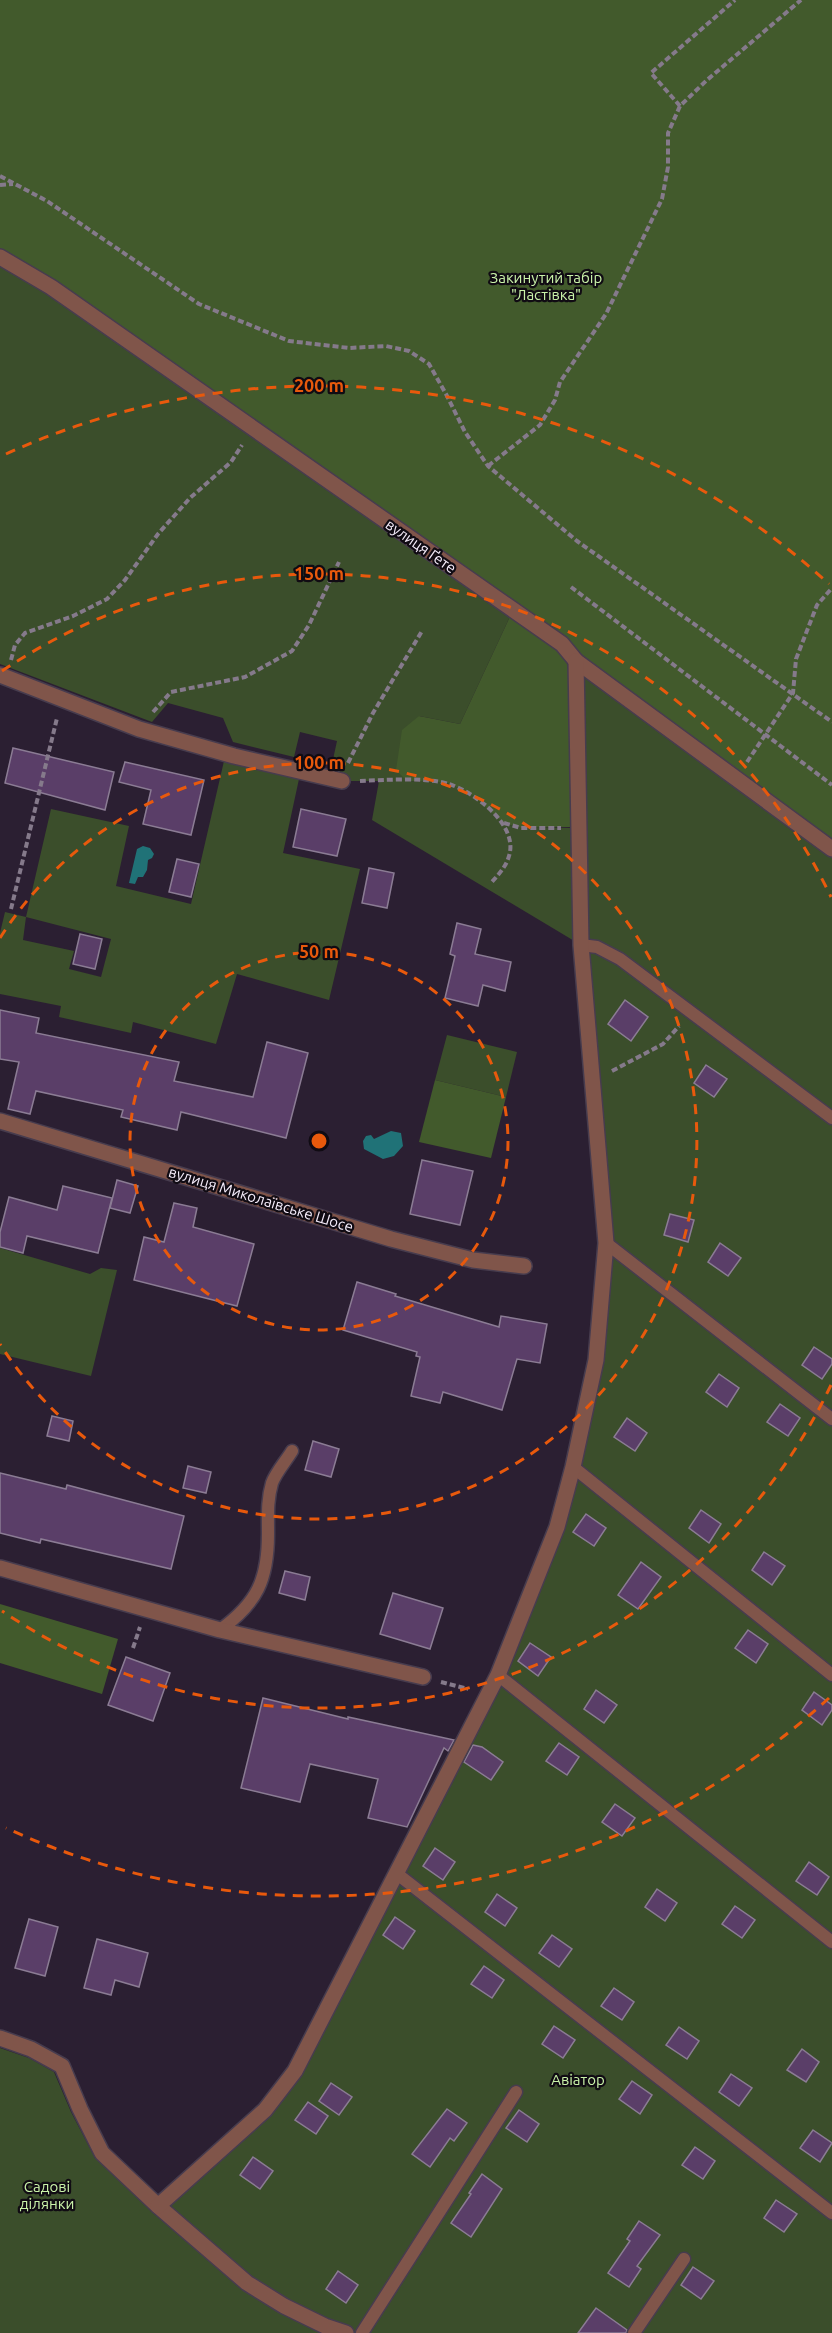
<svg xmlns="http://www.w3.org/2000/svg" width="832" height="2333" viewBox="0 0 832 2333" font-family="Ubuntu,sans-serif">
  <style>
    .green { fill: #3b4e2b; fill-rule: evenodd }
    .forest { fill: #425a2c }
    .water { fill: #207277 }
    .building { fill: #5a3e68; stroke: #8b7c94; stroke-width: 1.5 }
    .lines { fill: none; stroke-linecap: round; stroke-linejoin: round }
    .service-casing { stroke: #473c4e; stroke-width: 15 }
    .minor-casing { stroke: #473c4e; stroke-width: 18 }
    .path { stroke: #857a8b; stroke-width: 4; stroke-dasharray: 6 3; stroke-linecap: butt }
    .service { stroke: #80554a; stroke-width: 12 }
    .minor { stroke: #80554a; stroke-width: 15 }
    .ring { fill: none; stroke: #e8590c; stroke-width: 3; stroke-dasharray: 10 8 }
    .labels { text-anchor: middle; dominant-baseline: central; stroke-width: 4.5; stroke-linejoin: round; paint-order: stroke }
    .park-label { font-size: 15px; fill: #caf3a9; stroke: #100b13 }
    .street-label { font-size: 15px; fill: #f6edfb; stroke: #100b13 }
    .centre { fill: #e8590c; stroke: #100b13; stroke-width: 3 }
    .ring-label { font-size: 18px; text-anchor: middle; font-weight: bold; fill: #e8590c; stroke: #100b13; stroke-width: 4.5; stroke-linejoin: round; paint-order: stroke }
  </style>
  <rect width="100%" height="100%" fill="#2b1f32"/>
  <!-- green -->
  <g class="green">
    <path d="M0,257L513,610L460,724L419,716L407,781L447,783L471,793L503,823L521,828H578L576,661L832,849V2333H0V2048L29,2058L54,2072L71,2112L95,2158L102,2153L158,2205L295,2071L489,1694L573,1467L606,1243L581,945L372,820L379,781H342L329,778L337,741L300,732L294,757L233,742L223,718L168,703L152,722L0,664Z"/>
    <path d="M224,761L299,779L283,853L360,869L329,1000L237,974L216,1044L133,1022L131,1033L59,1017L61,1006L0,994V933L5,912L26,917L51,809L129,826L116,886L191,904ZM26,917L111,939L101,977L69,969L74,951L23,940Z"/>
    <path d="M447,1035L517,1052L506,1097L435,1080Z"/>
    <path d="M0,1248L90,1274L101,1268L117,1270L91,1376L0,1354Z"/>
  </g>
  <!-- forest -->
  <g class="forest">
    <path d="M0,0H832V849L576,661L574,827L521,828L503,823L470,793L447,783L407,781L396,770L402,730L419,716L460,724L513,610L0,257Z"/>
    <path d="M435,1080L506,1097L491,1158L419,1142Z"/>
    <path d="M0,1604L118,1639L102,1694L0,1663Z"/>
  </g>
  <!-- water -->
  <g class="water">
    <path d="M143,846L150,848L154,854L152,858L148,860L147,870L143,877H138L135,884L129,883L137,849Z"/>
    <path d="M391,1131L401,1133L403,1146L394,1156L383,1159L364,1149L363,1141L366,1136L371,1135L374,1139Z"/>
  </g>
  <!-- building -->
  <g class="building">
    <path d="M13,748L114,772L105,810L5,783Z"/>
    <path d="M125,762L204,780L191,835L143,824L151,790L119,782Z"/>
    <path d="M301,809L346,819L337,856L293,847Z"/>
    <path d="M177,859L199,864L191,897L169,892Z"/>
    <path d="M369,868L394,873L387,908L362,903Z"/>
    <path d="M457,923L481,929L475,954L511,962L505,991L483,985L478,1006L445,998L455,956L450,954Z"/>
    <path d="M80,934L102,939L95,969L73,964Z"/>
    <path d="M625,1000L648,1017L631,1041L608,1024Z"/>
    <path d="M0,1010L39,1018L36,1033L179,1062L174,1081L253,1097L267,1042L308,1053L286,1138L181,1112L177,1130L121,1117L123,1110L36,1091L30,1114L8,1109L19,1062L0,1059Z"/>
    <path d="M706,1065L727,1079L714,1097L694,1083Z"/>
    <path d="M422,1160L473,1171L460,1225L410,1214Z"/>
    <path d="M117,1180L138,1186L130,1213L110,1208Z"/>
    <path d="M63,1186L112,1198L98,1253L27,1236L23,1253L0,1247V1232L9,1197L57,1210Z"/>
    <path d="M174,1203L197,1208L193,1227L254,1244L237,1306L134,1280L144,1237L164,1242Z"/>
    <path d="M670,1214L694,1220L688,1242L664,1235Z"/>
    <path d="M720,1243L741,1258L728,1276L708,1262Z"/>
    <path d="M357,1282L396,1294L395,1296L499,1327L501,1316L547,1324L540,1363L517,1359L502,1410L443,1392L440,1403L411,1396L420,1357L416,1356L417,1352L343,1330Z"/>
    <path d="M814,1347L832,1359V1364L822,1379L802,1365Z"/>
    <path d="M719,1374L739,1388L727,1407L706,1392Z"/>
    <path d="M780,1404L800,1418L788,1436L767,1422Z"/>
    <path d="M52,1416L73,1421L69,1441L47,1436Z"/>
    <path d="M627,1418L647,1433L635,1451L614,1437Z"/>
    <path d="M313,1441L339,1449L331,1477L305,1470Z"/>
    <path d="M188,1466L211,1472L206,1493L183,1488Z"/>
    <path d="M0,1473L66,1489L67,1485L184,1516L171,1569L41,1539L40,1543L0,1533Z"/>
    <path d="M701,1510L721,1524L709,1543L689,1528Z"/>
    <path d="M586,1514L606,1528L594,1546L573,1532Z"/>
    <path d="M764,1552L785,1566L772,1585L752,1570Z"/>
    <path d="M641,1562L661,1577L638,1609L618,1595Z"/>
    <path d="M285,1571L310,1577L305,1600L279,1593Z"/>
    <path d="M393,1593L443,1608L430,1649L380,1634Z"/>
    <path d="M748,1630L768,1644L756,1663L735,1648Z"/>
    <path d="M530,1643L551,1657L538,1676L518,1661Z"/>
    <path d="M126,1657L170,1673L153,1721L108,1705Z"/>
    <path d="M596,1690L617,1705L604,1723L584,1709Z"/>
    <path d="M814,1692L832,1705V1710L822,1725L802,1710Z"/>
    <path d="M263,1698L348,1719V1717L454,1740L448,1751L444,1748L407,1827L368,1818L378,1779L310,1764L300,1802L241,1788Z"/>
    <path d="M559,1743L579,1757L567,1775L546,1761Z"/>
    <path d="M473,1745L482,1747L503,1762L491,1780L464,1762Z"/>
    <path d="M615,1804L635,1818L622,1836L602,1822Z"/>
    <path d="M435,1848L455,1862L443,1880L423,1866Z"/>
    <path d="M809,1862L829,1877L817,1895L796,1881Z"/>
    <path d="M657,1889L677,1903L665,1921L645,1907Z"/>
    <path d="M497,1894L517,1908L505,1926L485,1912Z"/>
    <path d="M735,1906L755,1920L742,1938L722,1924Z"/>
    <path d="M395,1917L415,1931L403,1949L383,1935Z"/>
    <path d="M29,1919L58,1927L45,1976L15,1968Z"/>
    <path d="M552,1935L572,1949L559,1967L539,1953Z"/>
    <path d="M97,1939L148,1953L139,1987L115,1980L111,1995L84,1988Z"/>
    <path d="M484,1966L504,1980L492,1998L471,1984Z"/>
    <path d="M614,1988L634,2002L622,2020L601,2006Z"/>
    <path d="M554,2026L575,2040L563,2058L542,2044Z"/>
    <path d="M679,2027L699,2041L687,2059L666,2045Z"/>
    <path d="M802,2049L819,2062L806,2082L787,2070Z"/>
    <path d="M731,2074L752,2088L739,2106L719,2092Z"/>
    <path d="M632,2081L652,2095L640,2114L619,2099Z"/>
    <path d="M331,2083L352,2097L339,2115L319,2101Z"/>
    <path d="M308,2102L328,2116L316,2134L295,2120Z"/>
    <path d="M447,2109L467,2123L454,2141L450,2138L430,2167L412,2154Z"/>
    <path d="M519,2110L539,2124L527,2142L506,2128Z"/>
    <path d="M813,2130L832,2143L820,2162L800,2148Z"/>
    <path d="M695,2147L715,2161L703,2179L682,2165Z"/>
    <path d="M253,2157L273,2171L260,2189L240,2175Z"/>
    <path d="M482,2174L502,2189L471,2237L451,2223L471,2194L469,2193Z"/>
    <path d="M776,2200L797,2214L784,2232L764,2218Z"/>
    <path d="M639,2221L660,2235L637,2266L641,2269L629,2287L608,2273L630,2241L627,2239Z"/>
    <path d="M693,2267L714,2281L701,2299L681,2285Z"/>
    <path d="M338,2271L358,2285L346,2303L326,2289Z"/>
    <path d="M596,2308L627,2330L626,2333H578Z"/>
  </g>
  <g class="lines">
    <defs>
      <g id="service">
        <path d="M581,945L597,947L620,959L832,1118"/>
        <path d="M606,1243L832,1419"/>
        <path d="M573,1467L832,1675"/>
        <path d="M220,1630C257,1603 268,1580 268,1534C268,1516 267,1500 272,1483C276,1472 286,1461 292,1451"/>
        <path d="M498,1675L832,1942"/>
        <path d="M396,1873L832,2213"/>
        <path d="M362,2333L516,2092"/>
        <path d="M634,2333L684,2259"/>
      </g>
      <g id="minor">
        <path d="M0,257L51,287L562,644L576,661L832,849"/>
        <path d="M0,675L139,729L234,756L342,781"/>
        <path d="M0,1121L391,1239L473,1260L524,1266"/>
        <path d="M0,1568L220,1630L423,1677"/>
        <path d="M0,2038L31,2049L62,2066L80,2109L102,2153L158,2206L247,2283L284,2306L325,2326L346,2333"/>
        <path d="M158,2206L265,2110L295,2071L498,1675L557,1527L573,1467L596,1360L606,1243L581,945L576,661"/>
      </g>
    </defs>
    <!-- service casing -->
    <use href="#service" class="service-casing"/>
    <!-- minor casing -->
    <use href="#minor" class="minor-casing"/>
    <!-- path -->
    <g class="path">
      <path d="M680,106L651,73L735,0"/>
      <path d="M0,176L47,201L199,304L289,341L349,348L386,346L409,351L429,364L446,394L465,432L488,466L577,541L832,722"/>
      <path d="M0,185L13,184"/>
      <path d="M488,466L540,425L555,400L560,382L606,314L662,199L668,167V133L680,106L707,80L801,0"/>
      <path d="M571,587L832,785"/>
      <path d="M11,660L15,645L25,633L73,616L107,599L125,580L158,534L190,498L231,462L242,445"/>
      <path d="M153,712L171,692L245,677L292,651L309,625L339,562"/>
      <path d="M747,762L793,693L796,659L817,605L832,588"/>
      <path d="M348,763L373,713L422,631"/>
      <path d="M360,781C384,780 427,777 449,784C474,792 519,825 509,856C506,867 498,875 491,883"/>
      <path d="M504,823L521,828H561"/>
      <path d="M11,909L57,718"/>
      <path d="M612,1071L663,1044L679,1026"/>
      <path d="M133,1648L140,1627"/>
      <path d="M441,1682L468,1689"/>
    </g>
    <!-- service -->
    <use href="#service" class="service"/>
    <!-- minor -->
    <use href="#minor" class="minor"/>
  </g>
  <!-- distance rings -->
  <g class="ring">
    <circle cx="319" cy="1141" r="189"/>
    <path d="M0 938A378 378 0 1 1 0 1344"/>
    <path d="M831 1385A567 567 0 0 1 2 1611M2 671A567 567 0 0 1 831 897"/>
    <path d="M829 1698A755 755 0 0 1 6 1828M6 454A755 755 0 0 1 829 584"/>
  </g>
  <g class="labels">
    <!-- park labels -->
    <g class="park-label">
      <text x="546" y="277">Закинутий табір<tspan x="546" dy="17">"Ластівка"</tspan></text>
      <text x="578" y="2079">Авіатор</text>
      <text x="47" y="2186">Садові<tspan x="47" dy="17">ділянки</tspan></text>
    </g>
    <!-- street labels -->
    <g class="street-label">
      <text transform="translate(421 546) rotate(35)">вулиця Ґете</text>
      <text transform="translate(261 1199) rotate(17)">вулиця Миколаївське Шосе</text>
    </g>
  </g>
  <circle cx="319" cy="1141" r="9" class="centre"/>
  <g class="ring-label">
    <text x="319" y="392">200 m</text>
    <text x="319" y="580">150 m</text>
    <text x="319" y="769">100 m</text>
    <text x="319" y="958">50 m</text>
  </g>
</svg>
